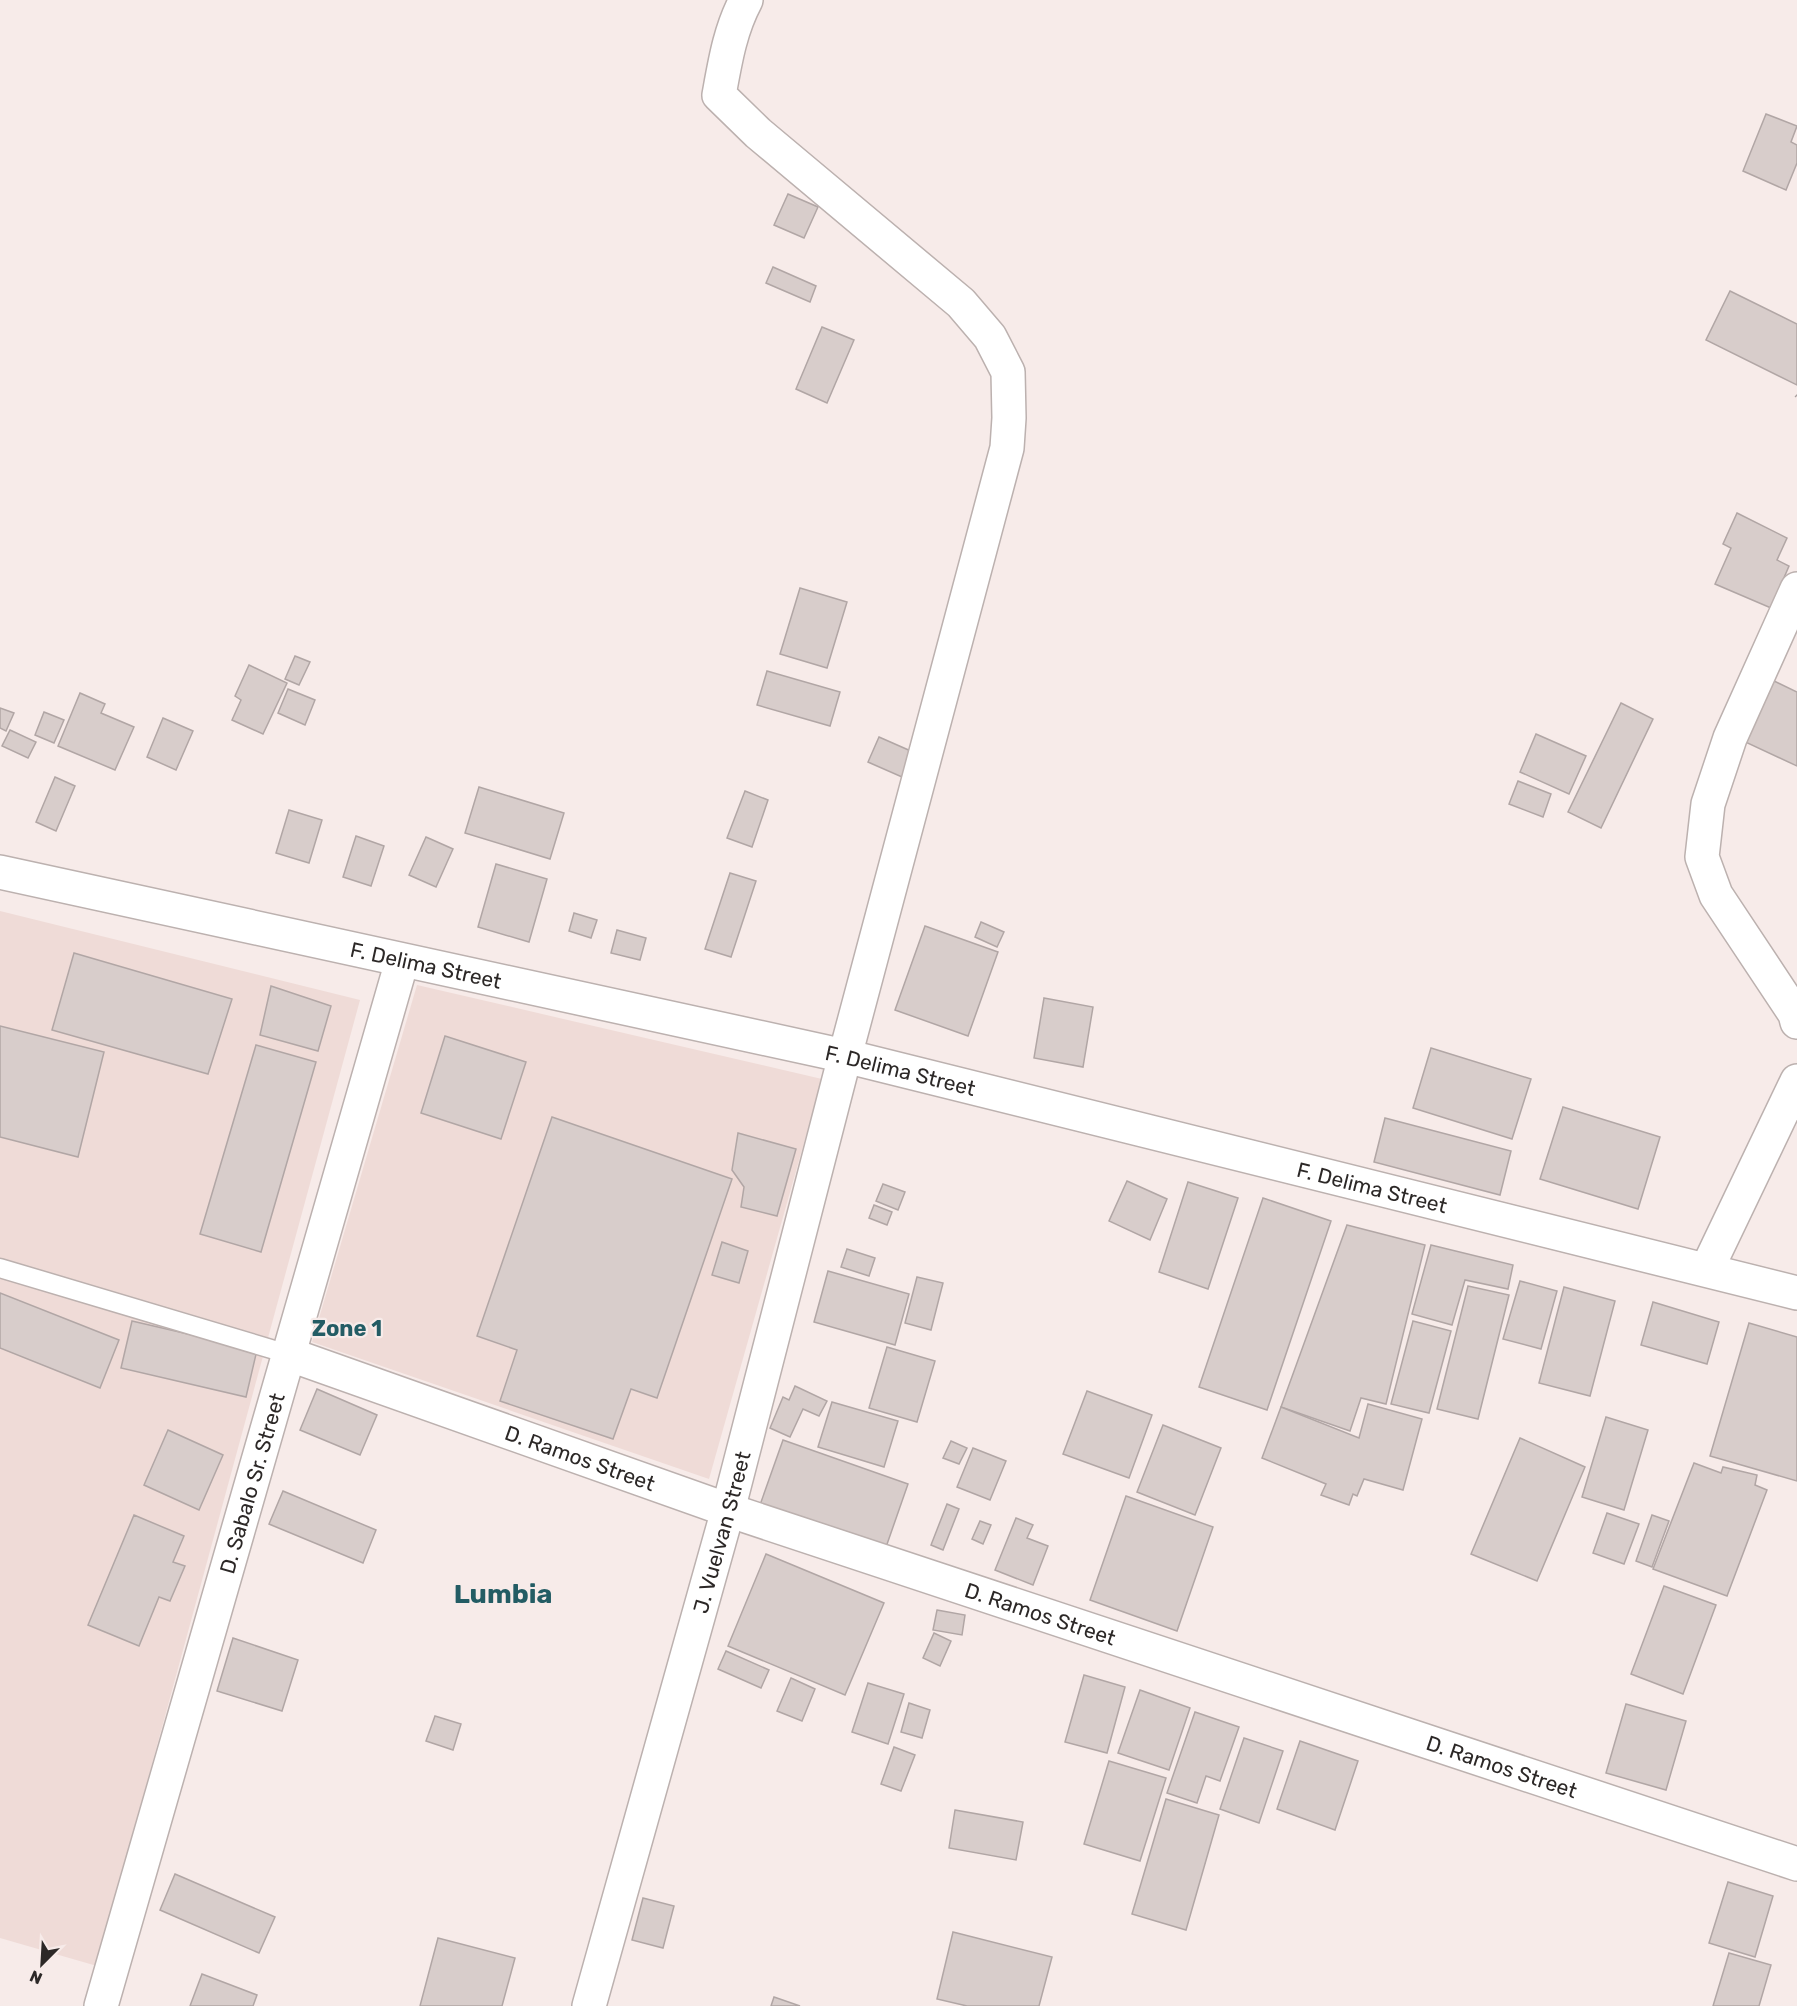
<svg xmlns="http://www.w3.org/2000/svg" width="1797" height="2006" viewBox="0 0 1797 2006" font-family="Rubik,sans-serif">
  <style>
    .built { fill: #efdbd7 }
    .building { fill: #d8cdcb; stroke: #b1a6a5; stroke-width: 1.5 }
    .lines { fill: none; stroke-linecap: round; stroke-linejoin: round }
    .service-casing { stroke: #bcb1af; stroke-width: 21 }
    .minor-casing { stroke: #bcb1af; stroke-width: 36 }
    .tertiary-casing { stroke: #bcb1af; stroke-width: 36 }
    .path { stroke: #a89f9e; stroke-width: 4; stroke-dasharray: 3 4.5; stroke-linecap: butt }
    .service { stroke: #fff; stroke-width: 18 }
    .minor { stroke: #fff; stroke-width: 33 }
    .tertiary { stroke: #fff; stroke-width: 33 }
    .labels { text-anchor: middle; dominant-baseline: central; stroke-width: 4.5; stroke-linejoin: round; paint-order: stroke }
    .street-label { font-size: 21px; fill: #2c2827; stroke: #f7ebe9 }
    .neighbourhood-label { font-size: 22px; font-weight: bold; fill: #235c64; stroke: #f7ebe9 }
    .district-label { font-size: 27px; font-weight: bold; fill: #235c64; stroke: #f7ebe9 }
  </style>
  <rect width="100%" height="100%" fill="#f7ebe9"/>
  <!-- built -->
  <g class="built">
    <path d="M0,911L360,1000L97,1966L0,1938Z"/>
    <path d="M417,985L822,1079L709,1479L312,1342Z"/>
  </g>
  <!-- building -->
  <g class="building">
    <path d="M1766,114L1797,126L1791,142L1797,145V163L1786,190L1743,171Z"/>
    <path d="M788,194L818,207L804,238L774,225Z"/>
    <path d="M773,267L816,286L810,302L766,283Z"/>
    <path d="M1730,291L1797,324V385L1706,340Z"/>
    <path d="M822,327L854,340L827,403L796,389Z"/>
    <path d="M1737,513L1787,538L1777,560L1789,566L1771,608L1715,584L1731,548L1723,544Z"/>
    <path d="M800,588L847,602L827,668L780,654Z"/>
    <path d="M295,656L310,662L299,685L285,679Z"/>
    <path d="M249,665L287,683L263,734L232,720L241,700L235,696Z"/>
    <path d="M767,671L840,692L830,726L757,705Z"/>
    <path d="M1770,679L1797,692V766L1741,740Z"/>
    <path d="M288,689L315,700L305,725L278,713Z"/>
    <path d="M80,693L105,704L101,713L134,727L115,770L58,746Z"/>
    <path d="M1621,703L1653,719L1601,828L1568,812Z"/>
    <path d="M0,708L14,713L6,731L0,728Z"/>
    <path d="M44,712L64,720L54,743L35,735Z"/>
    <path d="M163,718L193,731L176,770L147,757Z"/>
    <path d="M10,730L36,742L28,758L2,746Z"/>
    <path d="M1536,734L1586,756L1569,794L1520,772Z"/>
    <path d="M879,737L913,752L902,777L868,762Z"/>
    <path d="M55,777L75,786L56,831L36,822Z"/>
    <path d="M1518,781L1551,794L1543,817L1509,804Z"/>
    <path d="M479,787L564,813L550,859L465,833Z"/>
    <path d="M745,791L768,800L752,847L727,838Z"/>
    <path d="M289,810L322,820L309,863L276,853Z"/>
    <path d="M356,836L384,846L371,886L343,877Z"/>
    <path d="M426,837L453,849L436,887L409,875Z"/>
    <path d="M496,864L547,879L529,942L478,927Z"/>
    <path d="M730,873L756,881L731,957L705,949Z"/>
    <path d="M574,913L597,920L591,938L569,931Z"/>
    <path d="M981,922L1004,932L997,947L975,937Z"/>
    <path d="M925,926L998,952L968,1036L895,1010Z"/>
    <path d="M617,930L646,938L640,960L611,953Z"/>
    <path d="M74,953L232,999L208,1074L52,1030Z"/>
    <path d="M271,986L331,1006L318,1051L260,1035Z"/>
    <path d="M1044,998L1093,1007L1083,1067L1034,1058Z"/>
    <path d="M0,1026L104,1052L78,1157L0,1137Z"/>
    <path d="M445,1036L526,1062L501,1139L421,1113Z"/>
    <path d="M256,1045L316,1062L261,1252L200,1234Z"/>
    <path d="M1431,1048L1531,1079L1512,1139L1413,1108Z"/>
    <path d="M1563,1107L1660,1137L1638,1209L1540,1179Z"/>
    <path d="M552,1117L732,1179L657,1398L631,1389L613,1439L500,1401L517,1350L477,1336Z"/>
    <path d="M1385,1118L1511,1151L1500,1195L1374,1162Z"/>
    <path d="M738,1133L796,1149L777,1216L741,1207L744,1187L732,1170Z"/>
    <path d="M1127,1181L1167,1199L1150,1240L1109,1221Z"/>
    <path d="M1188,1182L1238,1198L1208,1289L1159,1272Z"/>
    <path d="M883,1184L905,1192L898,1210L876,1201Z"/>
    <path d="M1263,1198L1331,1221L1267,1410L1199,1387Z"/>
    <path d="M874,1205L892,1212L887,1225L869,1218Z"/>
    <path d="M1347,1225L1425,1245L1386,1404L1361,1398L1350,1431L1281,1407Z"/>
    <path d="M722,1242L748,1251L739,1283L712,1275Z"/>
    <path d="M1431,1245L1513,1265L1508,1289L1465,1280L1452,1325L1412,1314Z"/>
    <path d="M847,1249L875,1258L869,1276L841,1267Z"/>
    <path d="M828,1271L909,1294L895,1345L814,1322Z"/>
    <path d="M917,1277L943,1283L931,1330L905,1323Z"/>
    <path d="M1520,1281L1557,1291L1541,1349L1503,1339Z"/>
    <path d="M1468,1286L1509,1295L1478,1419L1437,1409Z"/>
    <path d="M1564,1287L1615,1301L1590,1396L1539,1383Z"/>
    <path d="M0,1293L119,1340L100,1388L0,1348Z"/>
    <path d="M1653,1302L1719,1322L1707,1364L1641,1345Z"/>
    <path d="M132,1321L257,1350L246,1397L121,1368Z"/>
    <path d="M1413,1321L1451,1331L1429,1413L1391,1404Z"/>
    <path d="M1749,1323L1797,1337V1481L1710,1456Z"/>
    <path d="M887,1347L935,1361L917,1422L869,1408Z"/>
    <path d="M795,1386L827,1401L819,1416L803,1409L790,1437L770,1428L783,1397L789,1400Z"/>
    <path d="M317,1389L377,1415L360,1455L300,1430Z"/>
    <path d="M1087,1391L1152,1415L1129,1478L1063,1454Z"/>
    <path d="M832,1402L898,1421L884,1467L818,1447Z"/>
    <path d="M1368,1404L1422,1419L1403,1490L1364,1479L1357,1496L1353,1494L1349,1505L1321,1495L1326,1484L1262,1458L1281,1407L1359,1438Z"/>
    <path d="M1606,1417L1648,1430L1624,1510L1582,1497Z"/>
    <path d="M1163,1425L1221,1448L1195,1515L1137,1492Z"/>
    <path d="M168,1430L223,1455L199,1510L144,1485Z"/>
    <path d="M1520,1438L1585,1467L1537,1581L1471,1554Z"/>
    <path d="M783,1440L908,1484L885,1550L760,1505Z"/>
    <path d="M951,1441L967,1448L959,1464L943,1458Z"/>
    <path d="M973,1448L1006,1461L990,1500L957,1487Z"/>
    <path d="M1694,1463L1721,1473L1723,1467L1757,1475L1755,1485L1767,1490L1727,1596L1653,1569Z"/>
    <path d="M283,1491L376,1530L363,1563L269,1524Z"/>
    <path d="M1126,1496L1213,1527L1177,1631L1090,1600Z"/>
    <path d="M947,1504L959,1509L943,1550L931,1545Z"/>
    <path d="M1607,1513L1639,1524L1624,1564L1593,1553Z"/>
    <path d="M134,1515L184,1536L173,1562L185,1566L170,1601L159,1597L139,1646L88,1625Z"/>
    <path d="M1652,1515L1669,1521L1652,1567L1636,1561Z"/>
    <path d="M1016,1518L1033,1525L1027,1538L1048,1546L1033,1585L995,1570Z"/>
    <path d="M980,1521L991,1525L983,1544L972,1539Z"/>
    <path d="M766,1554L884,1603L845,1695L728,1646Z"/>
    <path d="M1664,1586L1716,1605L1683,1694L1631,1674Z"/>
    <path d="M937,1610L965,1615L962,1635L933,1630Z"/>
    <path d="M934,1633L951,1641L940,1666L923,1658Z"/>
    <path d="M233,1638L298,1660L282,1711L217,1691Z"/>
    <path d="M726,1651L769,1670L761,1688L718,1669Z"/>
    <path d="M1084,1675L1125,1687L1107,1753L1065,1742Z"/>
    <path d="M791,1678L815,1689L802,1721L777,1711Z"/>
    <path d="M868,1683L904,1694L888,1744L852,1732Z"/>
    <path d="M1140,1690L1190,1708L1169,1770L1118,1753Z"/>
    <path d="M909,1703L930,1710L922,1738L901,1732Z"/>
    <path d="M1626,1704L1686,1721L1666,1790L1606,1773Z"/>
    <path d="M1195,1712L1239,1727L1220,1781L1206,1776L1197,1803L1167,1793Z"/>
    <path d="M435,1716L461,1724L453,1750L426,1741Z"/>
    <path d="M1244,1738L1283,1751L1259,1823L1220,1809Z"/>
    <path d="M1300,1741L1358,1761L1335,1830L1277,1809Z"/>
    <path d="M894,1747L915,1755L901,1791L881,1784Z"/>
    <path d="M1109,1761L1166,1778L1140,1861L1084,1844Z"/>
    <path d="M1166,1799L1219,1815L1186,1930L1132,1914Z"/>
    <path d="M955,1810L1023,1822L1016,1860L949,1848Z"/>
    <path d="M175,1874L275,1917L259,1953L160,1910Z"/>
    <path d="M1728,1882L1773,1896L1755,1957L1709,1943Z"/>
    <path d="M643,1898L674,1906L663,1948L632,1940Z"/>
    <path d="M953,1932L1052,1957L1039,2006H967L937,1999Z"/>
    <path d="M438,1938L515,1958L502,2006H420Z"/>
    <path d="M1729,1953L1771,1965L1759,2006H1713Z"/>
    <path d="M202,1974L257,1995L253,2006H190Z"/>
    <path d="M774,1997L800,2006H771Z"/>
  </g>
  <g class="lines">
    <defs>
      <path id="service" d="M0,1268L288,1354"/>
      <g id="minor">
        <path d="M1797,589L1730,738L1708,804L1702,857L1716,895L1795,1014L1797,1022"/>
        <path d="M1707,1269L1797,1081"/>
        <path id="s1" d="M288,1354L728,1510L1797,1864"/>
        <path id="s2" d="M101,2006L402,961"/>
        <path id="s3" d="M589,2006L728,1510L845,1056"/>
      </g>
      <g id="tertiary">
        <path d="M746,0C730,30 725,62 719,95L758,133L961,303L990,337L1008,372L1009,418L1007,448L845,1056"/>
        <path id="s4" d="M0,872L845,1056L1797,1293"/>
      </g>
    </defs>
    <!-- service casing -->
    <use href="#service" class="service-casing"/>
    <!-- minor casing -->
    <use href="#minor" class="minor-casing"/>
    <!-- tertiary casing -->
    <use href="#tertiary" class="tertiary-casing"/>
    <!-- path -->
    <path class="path" d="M1796,395L1797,396"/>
    <!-- service -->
    <use href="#service" class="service"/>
    <!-- minor -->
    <use href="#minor" class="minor"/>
    <!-- tertiary -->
    <use href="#tertiary" class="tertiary"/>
  </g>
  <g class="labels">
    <!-- street labels -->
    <g class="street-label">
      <text stroke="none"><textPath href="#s4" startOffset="436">F. Delima Street</textPath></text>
      <text stroke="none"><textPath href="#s4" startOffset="922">F. Delima Street</textPath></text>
      <text stroke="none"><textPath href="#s4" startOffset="1408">F. Delima Street</textPath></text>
      <text stroke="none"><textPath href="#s1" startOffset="310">D. Ramos Street</textPath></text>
      <text stroke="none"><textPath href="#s2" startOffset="544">D. Sabalo Sr. Street</textPath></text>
      <text stroke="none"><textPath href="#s3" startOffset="492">J. Vuelvan Street</textPath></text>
      <text stroke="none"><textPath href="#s1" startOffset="796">D. Ramos Street</textPath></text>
      <text stroke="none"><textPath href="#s1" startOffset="1282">D. Ramos Street</textPath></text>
    </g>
    <!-- neighbourhood labels -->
    <g class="neighbourhood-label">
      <text x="347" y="1328">Zone 1</text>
    </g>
    <!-- district labels -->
    <g class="district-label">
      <text x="503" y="1594">Lumbia</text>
    </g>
  </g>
  <!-- north arrow -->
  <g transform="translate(42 1964) rotate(204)" stroke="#f7ebe9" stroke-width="4.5" paint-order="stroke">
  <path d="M0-4.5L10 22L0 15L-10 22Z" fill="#2c2827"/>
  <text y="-9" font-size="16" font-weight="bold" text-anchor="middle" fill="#2c2827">N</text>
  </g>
</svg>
